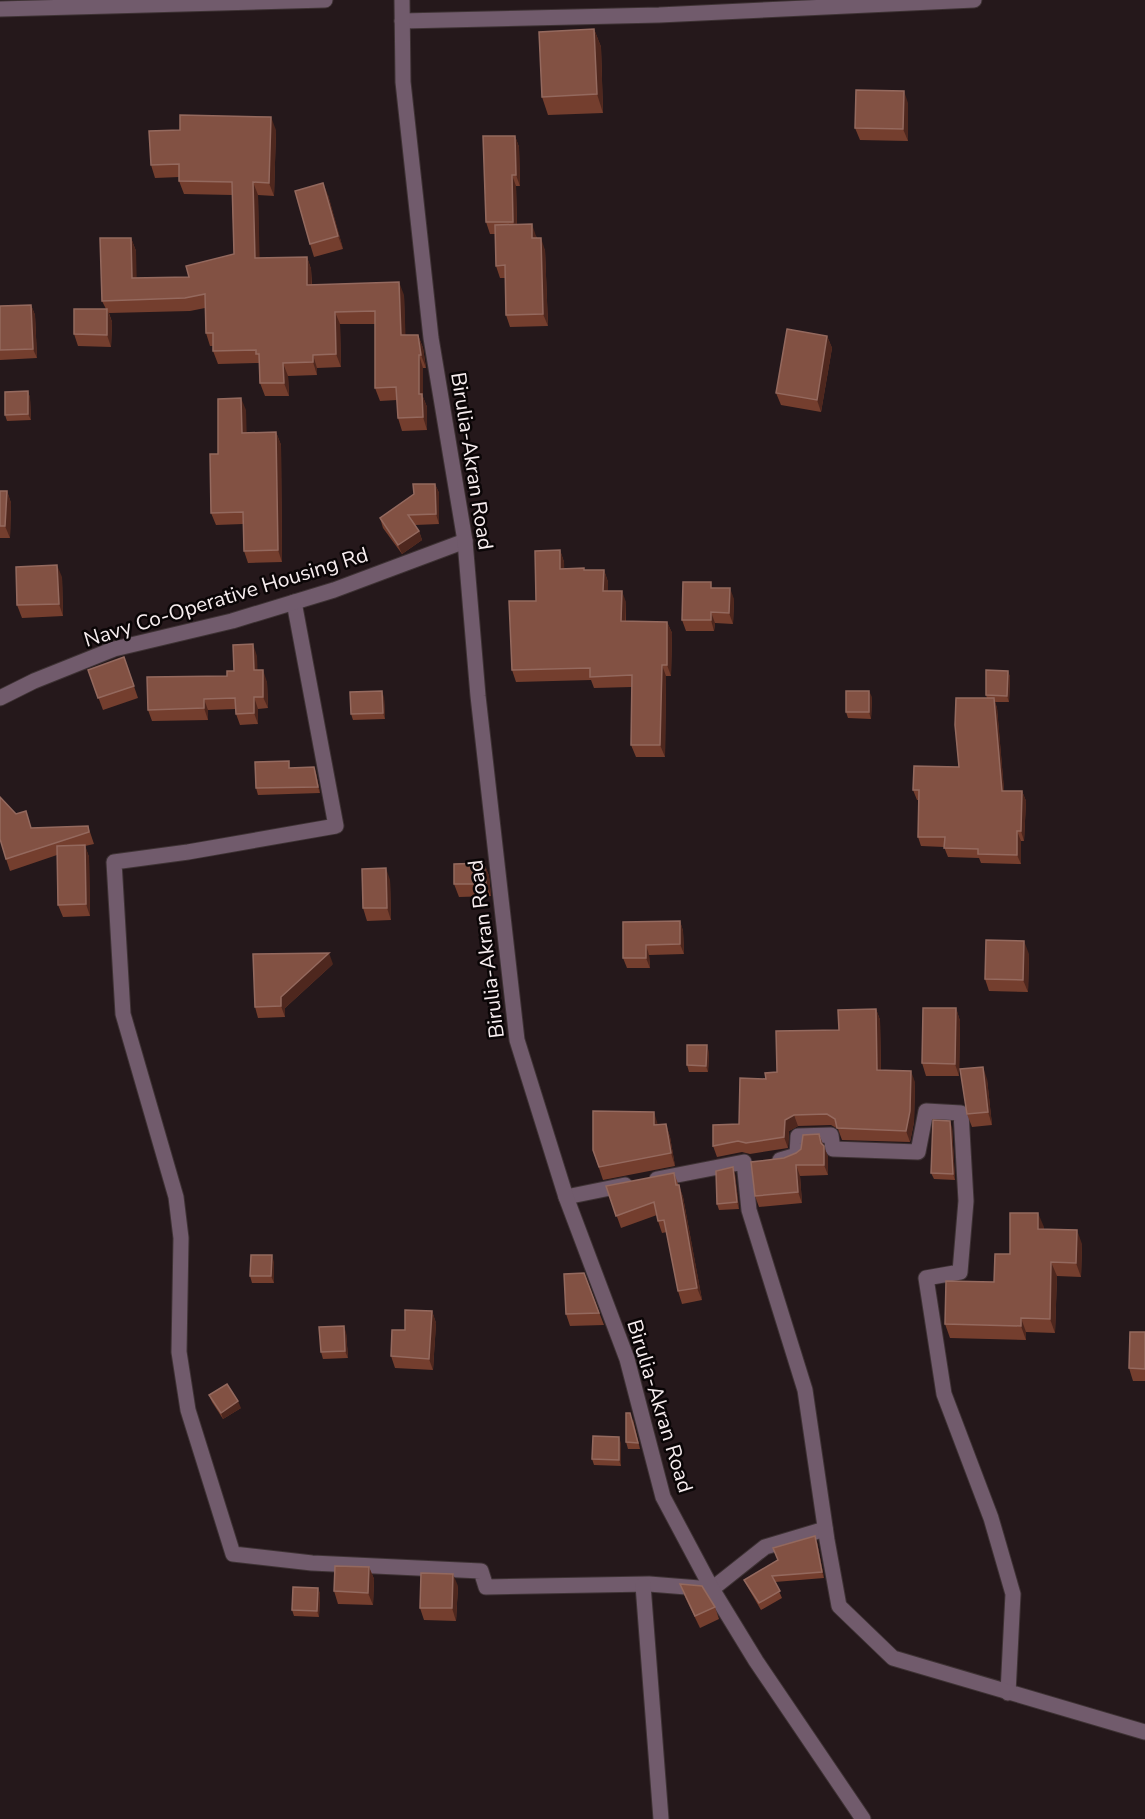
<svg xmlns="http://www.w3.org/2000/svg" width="1145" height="1819" viewBox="0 0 1145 1819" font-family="'Nunito Sans',sans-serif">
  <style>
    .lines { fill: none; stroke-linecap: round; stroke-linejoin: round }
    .minor-casing { stroke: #3e3234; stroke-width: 17 }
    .tertiary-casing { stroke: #3e3234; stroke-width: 17 }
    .minor { stroke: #715b6c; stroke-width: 15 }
    .tertiary { stroke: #715b6c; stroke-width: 15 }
    .wall { fill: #743e2e }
    .shaded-wall { fill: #4e271e }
    .building { fill: #825143; stroke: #94695e; stroke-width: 1.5 }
    .labels { text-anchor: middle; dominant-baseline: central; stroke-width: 5; stroke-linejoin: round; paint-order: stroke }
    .street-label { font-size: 21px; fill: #f7edef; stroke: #0a0506 }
  </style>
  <rect width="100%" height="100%" fill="#25181b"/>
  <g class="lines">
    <defs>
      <g id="minor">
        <path d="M0,9L325,0"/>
        <path d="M402,21L659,15L974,0"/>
        <path d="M294,602L336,826L188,852L114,862L123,1014L176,1197L181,1238L179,1352L188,1410L233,1554L312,1563L481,1571L486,1587L649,1584L712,1589L765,1547L825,1529"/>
        <path d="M0,698L34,681L114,649L232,621L334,590L465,541"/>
        <path d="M780,1160L797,1155L798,1136L831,1135L833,1149L918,1152L926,1111L961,1113L966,1201L960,1272L926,1278L944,1394L991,1518L1013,1594L1008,1693"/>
        <path d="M657,1179L744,1162L749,1210L805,1390L827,1540L839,1606L893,1658L1145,1732"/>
        <path d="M566,1197L625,1185"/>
        <path d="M643,1585L661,1819"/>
      </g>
      <path id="tertiary" d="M402,0L403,82L431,338L465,541L478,696L517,1040L566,1197L627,1359L663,1497L712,1589L756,1661L863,1819"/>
    </defs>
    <!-- minor casing -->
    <use href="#minor" class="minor-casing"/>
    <!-- tertiary casing -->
    <use href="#tertiary" class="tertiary-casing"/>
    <!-- minor -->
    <use href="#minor" class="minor"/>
    <!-- tertiary -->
    <use href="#tertiary" class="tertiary"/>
  </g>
  <!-- wall -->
  <g class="wall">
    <path d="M594,29L601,47L603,113L548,115L542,97Z"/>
    <path d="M908,103V141L860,140L855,128Z"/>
    <path d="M276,130L274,196L258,195L259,258L307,257L311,269L312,285L404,295L405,335H418L423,348L426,368H423V397L427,407V430L402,431L398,418L397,400L380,401L375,388V324H340L341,367L317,368V375L288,376L289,396H265L260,383L259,363L218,364L213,351V346H210L206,333L205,308L190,311L109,313L112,322L111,347L78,346L74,334L106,309L102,301L131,238L136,251V278L189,277L234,254L232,195L184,194L179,181V177L155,178L151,165Z"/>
    <path d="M515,136L519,147L520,186H516L517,224L536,236L537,238L545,250L548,326L510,327L506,315L505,278H500L496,266L495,234H490L486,222Z"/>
    <path d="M328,195L343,249L314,257L310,244Z"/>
    <path d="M31,305L35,315L37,358L0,360V306Z"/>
    <path d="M827,336L832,348L821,412L781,405L776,393Z"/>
    <path d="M28,391L30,398L31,420L7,421L5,415Z"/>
    <path d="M246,410V433L276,432L281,445L282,562L248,563L244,551L243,524L216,525L211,513L218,454Z"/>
    <path d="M435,484L439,493V524L415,525L419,531L422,540L402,554L383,528L380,518Z"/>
    <path d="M0,491H7L11,503L10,538H0Z"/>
    <path d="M560,550L564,562V569L584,568V570H604L608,582V591L626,602V621L667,622L672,633L671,676H666L665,757H636L631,745L632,687L594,688L591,680L516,682L512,670Z"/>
    <path d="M62,577L63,616L22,618L17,605Z"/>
    <path d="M713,588L734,599L733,624L715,623L714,631H686L682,620Z"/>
    <path d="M257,656V670L267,682L268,708L258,709V724L240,725L236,714V709L208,710V720L152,721L148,710L227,676Z"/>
    <path d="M124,657L138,698L103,710L88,670Z"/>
    <path d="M1008,671L1010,677L1009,702H995L997,708L1004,791H1022L1026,801L1024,841H1021V864L981,863L979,858L948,857L944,847L921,846L918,837V800H917L913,790L959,767L987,698L986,695Z"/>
    <path d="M384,697L385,719L353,720L351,714Z"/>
    <path d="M872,697L871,719L848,718L846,712Z"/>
    <path d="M314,767L316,773L320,793L258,795L256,788Z"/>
    <path d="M16,814L32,828L88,826L94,844L85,846L89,857L90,916L63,917L58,905L57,855L10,871L6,859Z"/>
    <path d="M484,863L489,876L491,896L459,897L454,884Z"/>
    <path d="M390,880L391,920L367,921L363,908Z"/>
    <path d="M680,921L683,931L684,954L649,955L650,968H627L623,958Z"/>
    <path d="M1029,954L1028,992L989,991L985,979Z"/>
    <path d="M333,964L285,1008V1017L258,1018L255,1007Z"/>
    <path d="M956,1008L960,1021L959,1076H926L922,1063Z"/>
    <path d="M876,1009L880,1020L881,1070L915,1082L914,1122L910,1142L842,1140L838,1129L831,1125L798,1126L789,1131L788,1148L750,1154L742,1152L717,1157L713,1146L739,1124L766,1079L777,1072L839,1030Z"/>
    <path d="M709,1052L708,1072H689L687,1065Z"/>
    <path d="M987,1079L992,1125L972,1127L967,1114Z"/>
    <path d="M666,1124L670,1137L675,1166L603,1180L593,1150L658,1125Z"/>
    <path d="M952,1127L955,1180L934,1179L931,1173Z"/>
    <path d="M823,1145L828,1157V1175L800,1176L802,1203L759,1207L755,1196L784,1158Z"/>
    <path d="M674,1173L683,1197L702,1300L682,1304L678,1291L667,1232L662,1233L658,1221L657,1215L621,1228L606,1186Z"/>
    <path d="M735,1174L739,1209L719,1210L717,1204Z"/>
    <path d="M1044,1227V1229L1082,1244L1081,1277L1057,1276L1055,1333L1026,1332V1340L950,1338L945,1324L994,1282L1010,1254Z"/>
    <path d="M274,1262V1283H252L250,1276Z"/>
    <path d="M584,1273L604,1325L570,1326L566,1314Z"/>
    <path d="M432,1311L436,1323L433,1370L395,1368L391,1356L405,1330Z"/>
    <path d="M346,1332L348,1358L323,1359L321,1352Z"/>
    <path d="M1145,1332V1381H1133L1129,1368Z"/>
    <path d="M209,1395L241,1408L223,1419L212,1402Z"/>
    <path d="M633,1419L640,1449H628L626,1442Z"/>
    <path d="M621,1443V1466L594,1465L592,1459Z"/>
    <path d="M817,1542L824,1578L775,1582L782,1598L761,1610L747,1586L744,1580Z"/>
    <path d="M369,1567L374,1579L373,1605L338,1604L334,1591Z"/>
    <path d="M680,1584L715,1607L719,1619L700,1628L685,1597Z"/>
    <path d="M458,1586L456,1621L424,1620L420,1608Z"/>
    <path d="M318,1588L320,1594L319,1617L294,1616L292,1610Z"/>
  </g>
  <!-- shaded-wall -->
  <g class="shaded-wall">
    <path d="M594,29L601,47L603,113L597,94Z"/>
    <path d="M904,91L908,103V141L903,129Z"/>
    <path d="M271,117L276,130L274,196L269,183Z"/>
    <path d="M515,136L519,147L520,186L516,175Z"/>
    <path d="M512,175L516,186L517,233L513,222Z"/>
    <path d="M253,182L258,195L260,271L255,258Z"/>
    <path d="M323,183L328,195L343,249L338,236Z"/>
    <path d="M532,224L536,236L537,250L532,238Z"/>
    <path d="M131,238L136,251L137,291L132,278Z"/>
    <path d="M541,238L545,250L548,326L543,314Z"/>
    <path d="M307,257L311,269L312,298L307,285Z"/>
    <path d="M399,282L404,295L406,348L401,335Z"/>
    <path d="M31,305L35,315L37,358L33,349Z"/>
    <path d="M107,309L112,322L111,347L107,335Z"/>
    <path d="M335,312L340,324L341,367L336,354Z"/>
    <path d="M418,335L423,348L426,368L421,355Z"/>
    <path d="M827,336L832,348L821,412L817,400Z"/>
    <path d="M313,355L317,368V375L313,362Z"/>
    <path d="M419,355L423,368V397L427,407V430L423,417L419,394Z"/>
    <path d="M283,363L288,376L289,396L284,383Z"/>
    <path d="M28,391L30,398L31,420L28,414Z"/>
    <path d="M241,398L246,410L247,445L242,433Z"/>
    <path d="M276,432L281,445L282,562L278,550Z"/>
    <path d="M435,484L439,493V524L436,514Z"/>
    <path d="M7,491L11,503L10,538L5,526Z"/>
    <path d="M419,531L422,540L402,554L398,545Z"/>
    <path d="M560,550L564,562L565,581L560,569Z"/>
    <path d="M57,565L62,577L63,616L59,604Z"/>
    <path d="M604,570L608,582V602L603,591Z"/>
    <path d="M730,588L734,599L733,624L729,613Z"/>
    <path d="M622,591L626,602L625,633L621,621Z"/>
    <path d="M711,612L715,623L714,631L711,620Z"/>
    <path d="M667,622L672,633L671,676L667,665Z"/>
    <path d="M253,644L257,656L258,682L254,670Z"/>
    <path d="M662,665L666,676L665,757L660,745Z"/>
    <path d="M263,670L267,682L268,708L263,697Z"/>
    <path d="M1008,671L1010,677L1009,702L1007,696Z"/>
    <path d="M382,691L384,697L385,719L383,713Z"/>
    <path d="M869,691L872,697L871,719L869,712Z"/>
    <path d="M254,697L258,709V724L254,713Z"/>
    <path d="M994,698L997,708L1005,800L1002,791Z"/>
    <path d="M204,699L208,710V720L204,708Z"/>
    <path d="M314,767L316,773L320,793L318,787Z"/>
    <path d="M1022,791L1026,801L1024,841L1021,831Z"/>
    <path d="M1017,831L1021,841V864L1017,855Z"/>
    <path d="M85,845L89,857L90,916L86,904Z"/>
    <path d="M484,863L489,876L491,896L486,884Z"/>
    <path d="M386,868L390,880L391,920L387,908Z"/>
    <path d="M680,921L683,931L684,954L680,944Z"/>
    <path d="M1024,941L1029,954L1028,992L1023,980Z"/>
    <path d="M646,945L649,955L650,968L646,958Z"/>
    <path d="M329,953L333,964L285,1008V1017L281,1006V997Z"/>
    <path d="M956,1008L960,1021L959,1076L955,1064Z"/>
    <path d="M876,1009L880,1020L881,1081L877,1070Z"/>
    <path d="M707,1045L709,1052L708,1072L706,1066Z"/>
    <path d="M983,1067L987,1079L992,1125L988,1112Z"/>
    <path d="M911,1071L915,1082L914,1122L910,1142L906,1131Z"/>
    <path d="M654,1112L658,1125H654Z"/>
    <path d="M794,1115L798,1126L789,1131L788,1148L784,1137L785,1120Z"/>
    <path d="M950,1121L952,1127L955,1180L953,1174Z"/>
    <path d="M666,1124L670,1137L675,1166L671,1153Z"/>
    <path d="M819,1134L828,1157V1175L824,1165Z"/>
    <path d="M796,1165L800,1176L802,1203L798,1192Z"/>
    <path d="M733,1167L735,1174L739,1209L737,1202Z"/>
    <path d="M679,1185L683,1197L702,1300L697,1288Z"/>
    <path d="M1038,1213L1044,1227L1043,1243L1038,1229Z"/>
    <path d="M1077,1230L1082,1244L1081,1277L1076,1263Z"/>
    <path d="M272,1255L274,1262V1283L271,1276Z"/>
    <path d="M1051,1262L1057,1276L1055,1333L1050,1319Z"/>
    <path d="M432,1311L436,1323L433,1370L429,1359Z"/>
    <path d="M1021,1318L1026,1332V1340L1021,1326Z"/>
    <path d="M344,1326L346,1332L348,1358L345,1351Z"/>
    <path d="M238,1401L241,1408L223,1419L221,1413Z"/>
    <path d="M619,1437L621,1443V1466L619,1460Z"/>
    <path d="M815,1536L817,1542L824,1578L822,1572Z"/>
    <path d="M369,1567L374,1579L373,1605L368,1593Z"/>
    <path d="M453,1574L458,1586L456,1621L452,1608Z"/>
    <path d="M318,1588L320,1594L319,1617L317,1611Z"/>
  </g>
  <!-- building -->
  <g class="building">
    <path d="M594,29L597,94L542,97L539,32Z"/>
    <path d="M856,90L904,91L903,129L855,128Z"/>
    <path d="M180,115L271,117L269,183L253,182L255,258L307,257V285L399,282L401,335H418L421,355H419V394H422L423,417L398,418L396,387L375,388V311L335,312L336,354L313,355V362L283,363L284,383H260L259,354H256V350L213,351V333H206L205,294L185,298L102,301L100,238H131L132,278L189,277L186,266L234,254L232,182L179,181V164L151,165L149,131L180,130Z"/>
    <path d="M483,136H515L516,175H512L513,222H486Z"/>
    <path d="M323,183L338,236L310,244L295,191Z"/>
    <path d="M532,224V238H541L543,314L506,315L505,265L496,266L495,225Z"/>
    <path d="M31,305L33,349L0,350V306Z"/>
    <path d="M74,309H107V335L74,334Z"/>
    <path d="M787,329L827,336L817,400L776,393Z"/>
    <path d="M28,391V414L5,415V392Z"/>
    <path d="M241,398L242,433L276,432L278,550L244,551L243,512L211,513L210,454H218V399Z"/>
    <path d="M413,484H435L436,514L408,515L419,531L398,545L380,518L414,494Z"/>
    <path d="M0,491H7L5,526H0Z"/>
    <path d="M560,550V569L584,568V570H604L603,591H622L621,621L667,622V665H662L660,745H631L632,675L590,677V668L512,670L509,601H536L535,551Z"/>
    <path d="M57,565L59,604L17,605L16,567Z"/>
    <path d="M683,582H711V588H730L729,613L711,612V620H682Z"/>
    <path d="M253,644L254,670H263V697H254V713L236,714L235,698L204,699V708L148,710L147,677L227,676V671H234L233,645Z"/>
    <path d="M124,657L134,686L98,698L88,670Z"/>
    <path d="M986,670L1008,671L1007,696L986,695Z"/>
    <path d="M382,691L383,713L351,714L350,692Z"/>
    <rect x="846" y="691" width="23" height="21"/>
    <path d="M956,698H994L1002,791H1022L1021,831H1017V855L978,854V849L944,848L945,837H918L919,790H913L914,766L959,767L955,725Z"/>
    <path d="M289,761V768L314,767L318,787L256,788L255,762Z"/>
    <path d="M0,797L16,814L26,811L31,828L88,826L89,832L6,859L0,839Z"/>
    <path d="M85,845L86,904L58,905L57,846Z"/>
    <path d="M484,863L486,884H454V864Z"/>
    <path d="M386,868L387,908H363L362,869Z"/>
    <path d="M680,921V944L646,945V958H623V922Z"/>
    <path d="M986,940L1024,941L1023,980L985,979Z"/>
    <path d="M329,953L281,997V1006L255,1007L253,954Z"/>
    <path d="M923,1008H956L955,1064L922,1063Z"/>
    <path d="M876,1009L877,1070L911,1071L910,1111L906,1131L837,1128L835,1119L827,1114L794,1115L785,1120L784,1137L746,1143L738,1141L713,1146V1125L739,1124L740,1078L766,1079L765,1073L777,1072L776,1031L839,1030L838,1010Z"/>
    <path d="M687,1045H707L706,1066L687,1065Z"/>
    <path d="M983,1067L988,1112L967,1114L960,1069Z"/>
    <path d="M593,1111L654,1112V1125L666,1124L671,1153L599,1167L593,1150Z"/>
    <path d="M933,1120L950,1121L953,1174L931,1173Z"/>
    <path d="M819,1134L821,1143L824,1146V1165H796L798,1192L755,1196L751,1162L784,1158L796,1153L801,1149L803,1135Z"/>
    <path d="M733,1167L737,1202L717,1204L716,1171Z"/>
    <path d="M674,1173L676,1185H679L697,1288L678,1291L664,1220L658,1221L654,1202L616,1216L606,1186Z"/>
    <path d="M1010,1213H1038V1229L1077,1230L1076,1263L1051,1262L1050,1319L1021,1318V1326L945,1324L946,1281L994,1282L995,1254H1010Z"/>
    <path d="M251,1255H272L271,1276H250Z"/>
    <path d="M584,1273L599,1313L566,1314L564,1274Z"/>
    <path d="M405,1310L432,1311L429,1359L391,1356L392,1330H405Z"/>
    <path d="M344,1326L345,1351L321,1352L319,1327Z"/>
    <path d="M1130,1332H1145V1369L1129,1368Z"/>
    <path d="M227,1384L238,1401L221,1413L209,1395Z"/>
    <path d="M626,1413H630L638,1443L626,1442Z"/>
    <path d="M593,1436L619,1437V1460L592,1459Z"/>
    <path d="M815,1536L822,1572L772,1576L780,1591L759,1603L744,1580L778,1560L773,1548Z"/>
    <path d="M335,1566L369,1567L368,1593L334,1591Z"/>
    <path d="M421,1573L453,1574L452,1608H420Z"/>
    <path d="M680,1584L702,1586L715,1607L695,1616Z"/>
    <path d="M293,1587L318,1588L317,1611L292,1610Z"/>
  </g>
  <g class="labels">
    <!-- street labels -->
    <g class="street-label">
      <text transform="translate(472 461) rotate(81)">Birulia-Akran Road</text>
      <text transform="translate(226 597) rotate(-17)">Navy Co-Operative Housing Rd</text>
      <text transform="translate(486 949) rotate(-97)">Birulia-Akran Road</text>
      <text transform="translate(660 1406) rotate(73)">Birulia-Akran Road</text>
    </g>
  </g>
</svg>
